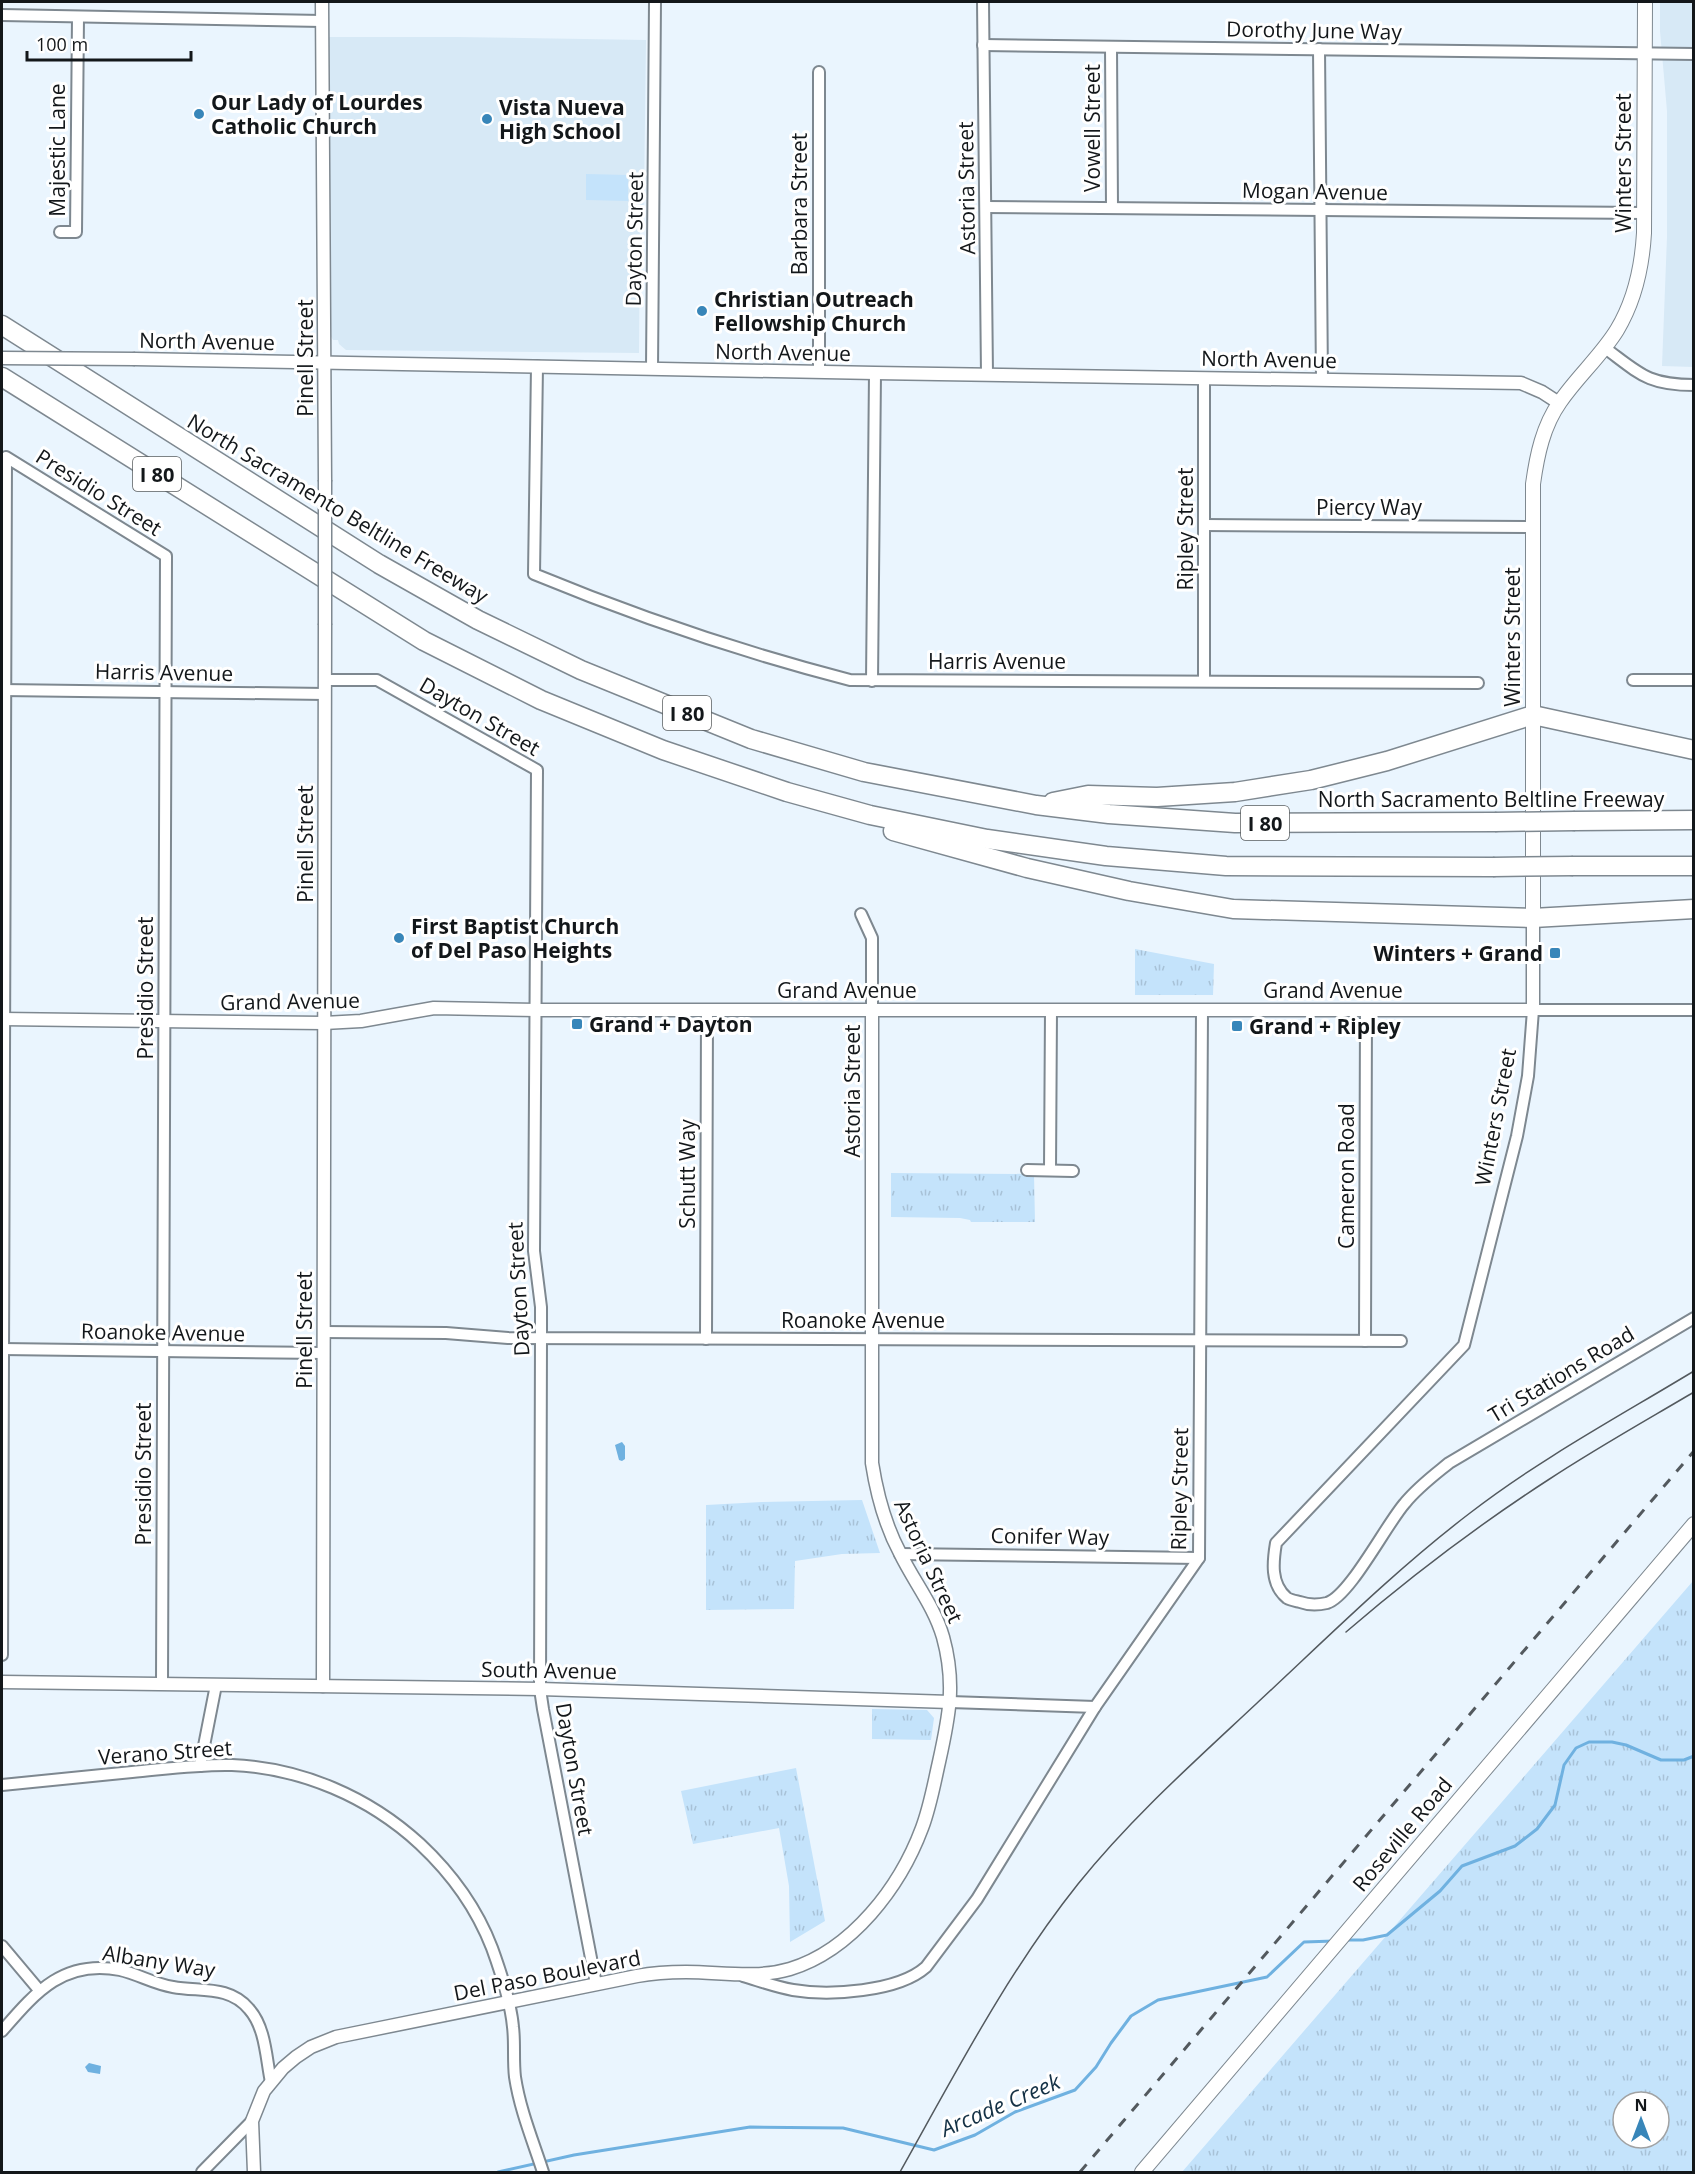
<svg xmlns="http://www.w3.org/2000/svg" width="1695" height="2174" viewBox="0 0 1695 2174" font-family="'Open Sans',sans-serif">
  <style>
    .built { fill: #d7e9f6 }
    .grass { fill: url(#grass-tufts); fill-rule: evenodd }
    .garden { fill: #c4e3fb }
    .water { fill: #6fb1e0 }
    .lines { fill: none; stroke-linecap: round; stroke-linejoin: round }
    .stream { stroke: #6fb1e0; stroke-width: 3 }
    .minor-casing { stroke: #7e8890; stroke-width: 14 }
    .tertiary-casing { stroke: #7e8890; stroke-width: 15 }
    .secondary-casing { stroke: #7e8890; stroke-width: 16 }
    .motorway-casing { stroke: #7e8890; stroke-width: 21 }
    .minor { stroke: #fff; stroke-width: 10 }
    .tertiary { stroke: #fff; stroke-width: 12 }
    .secondary { stroke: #fff; stroke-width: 14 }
    .motorway { stroke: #fff; stroke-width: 18 }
    .tram { stroke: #53595e; stroke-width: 1.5 }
    .rail { stroke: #53595e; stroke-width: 3; stroke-dasharray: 10 10; stroke-linecap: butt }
    .tertiary-bridge-casing { stroke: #7e8890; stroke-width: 15; stroke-linecap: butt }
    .motorway-bridge-casing { stroke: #7e8890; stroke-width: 21; stroke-linecap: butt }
    .tertiary-bridge { stroke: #fff; stroke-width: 12 }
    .motorway-bridge { stroke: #fff; stroke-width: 18 }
    .poi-dot { fill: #3886b9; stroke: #fff; stroke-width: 2 }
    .labels { text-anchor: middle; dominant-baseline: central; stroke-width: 6; stroke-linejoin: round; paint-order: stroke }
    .shield { fill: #fff; stroke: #5a5d5f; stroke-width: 1.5 }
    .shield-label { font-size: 20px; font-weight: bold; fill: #13171a }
    .street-label { font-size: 21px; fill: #13171a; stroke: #fff }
    .poi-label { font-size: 21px; font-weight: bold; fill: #13171a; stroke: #fff; text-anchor: start }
    .water-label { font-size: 22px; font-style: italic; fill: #143145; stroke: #fff }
  </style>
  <defs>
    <pattern id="grass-tufts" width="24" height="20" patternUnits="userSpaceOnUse" patternTransform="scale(1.5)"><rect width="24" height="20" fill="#c4e3fb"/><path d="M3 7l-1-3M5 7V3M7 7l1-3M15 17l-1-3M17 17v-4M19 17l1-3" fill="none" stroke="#a8c2d7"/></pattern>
  </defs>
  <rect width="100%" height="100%" fill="#eaf5fe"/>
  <!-- built -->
  <g class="built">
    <path d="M1660,2H1693V367L1662,366L1667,237V111L1660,31Z"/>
    <path d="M328,37H457L646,40L644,198L643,219L640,221L639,353L346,350L339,344L338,340H333L329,333Z"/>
  </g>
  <!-- grass -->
  <g class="grass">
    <path d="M1135,949L1214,964L1213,995H1135Z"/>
    <path d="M891,1173L1034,1174L1035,1222H971L970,1220L960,1218L891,1217Z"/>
    <path d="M862,1500L880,1553L842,1554L795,1561L794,1609L706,1610V1505L762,1502Z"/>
    <path d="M1693,1581V2172H1182ZM1623,2102H1659V2138H1623Z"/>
    <path d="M872,1709L927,1710L934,1718L931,1740L872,1739Z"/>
    <path d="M796,1768L825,1921L790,1942L789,1886L779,1828L693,1844L681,1791Z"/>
  </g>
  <!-- garden -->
  <path class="garden" d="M586,174L628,175V201L586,200Z"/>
  <!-- water -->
  <g class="water">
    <path d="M622,1442L625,1446V1459L622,1461L619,1460L615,1445Z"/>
    <path d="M89,2063L101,2066L100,2074L88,2072L85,2067Z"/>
  </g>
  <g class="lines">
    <!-- stream -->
    <g class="stream">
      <path d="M1347,1940H1363L1387,1935L1440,1891L1462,1866L1515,1846L1537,1829L1555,1805L1564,1765L1576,1748L1589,1742H1612L1626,1745L1661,1760H1684L1694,1756"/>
      <path d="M498,2172L574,2155L750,2127L843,2128L934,2150L975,2135L1015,2112L1075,2090L1096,2067L1111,2043L1131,2016L1158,2000L1267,1977L1304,1942L1334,1941"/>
    </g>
    <defs>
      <g id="minor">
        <path d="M983,2L987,375"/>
        <path d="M2,15L322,21"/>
        <path d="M983,45L1694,54"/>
        <path d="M1111,47L1112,208"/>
        <path d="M1319,49L1322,380"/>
        <path d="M819,72V372"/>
        <path d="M986,207L1644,213"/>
        <path d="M60,232H76L78,17"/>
        <path d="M1605,348C1640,374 1648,385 1694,385"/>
        <path d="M537,366L534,574C638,617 742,652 850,680L1478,683"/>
        <path d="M652,368L655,2"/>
        <path d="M1204,525L1533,527"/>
        <path d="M325,680H377L537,770L534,1251L541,1307V1338L540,1689L543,1709L596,1984"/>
        <path d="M1204,680V378"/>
        <path d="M1633,680H1694"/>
        <path d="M872,681L875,373"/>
        <path d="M2,690L325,694"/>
        <path d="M861,914L872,938V1010"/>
        <path d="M1694,1010H1533L1528,1076L1517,1136L1464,1345L1276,1543C1273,1561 1270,1584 1287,1598C1290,1600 1296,1601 1300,1602C1308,1605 1318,1605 1327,1603C1350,1596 1387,1523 1405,1503C1418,1487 1433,1476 1449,1463L1694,1318"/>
        <path d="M1027,1170L1073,1171"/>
        <path d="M1050,1170L1051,1010"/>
        <path d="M324,1332L446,1333L508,1338L1401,1341"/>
        <path d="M706,1339L707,1010"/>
        <path d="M1365,1341L1366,1010"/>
        <path d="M2,1349L324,1353"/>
        <path d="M900,1554L1199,1558"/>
        <path d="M2,1655L6,457L166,556L162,1684"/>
        <path d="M950,1702L1095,1707"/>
        <path d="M200,1766L216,1685"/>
        <path d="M2,1785C45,1781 89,1776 132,1772C165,1769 199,1764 232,1765C302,1768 369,1797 420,1844C451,1873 477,1909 492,1948C500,1970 511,2004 513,2027C515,2043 513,2060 515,2077C520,2110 533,2141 543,2172"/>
        <path d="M2,1946L39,1990"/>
        <path d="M743,1976C760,1981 776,1987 793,1990C829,1996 898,1992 926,1967L977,1899L1095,1707L1199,1558L1202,1010"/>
        <path d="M2,2031C35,1993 63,1959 120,1970C138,1974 154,1984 173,1987C200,1992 229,1985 249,2009C266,2028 266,2059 271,2082"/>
        <path d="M202,2172L252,2121"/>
      </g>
      <g id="tertiary">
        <path d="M322,2L325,480"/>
        <path d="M135,359L875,373L1521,383L1542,392L1559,403"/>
        <path d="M2,1019L324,1023L361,1021L434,1008L536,1010H1533V918"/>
        <path d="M2,1682L540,1689L950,1702"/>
        <path d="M323,1686L325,625"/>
        <path d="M254,2172L252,2121L264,2091L283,2068L296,2057L311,2047L336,2037L637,1976C653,1973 670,1972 686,1972C721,1972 756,1979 790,1969C852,1950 900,1887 922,1828C930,1807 934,1784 939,1762C949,1717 956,1684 943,1637C934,1606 914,1582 900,1553C885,1525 877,1495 872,1463V1010"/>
      </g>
      <g id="secondary">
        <path d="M1533,918V484C1537,455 1543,426 1560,402C1577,377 1601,356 1617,330C1635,300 1642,268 1644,233L1645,2"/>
        <path d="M1142,2172L1694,1524"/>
      </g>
      <g id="motorway">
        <path d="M2,325L379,564L478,620L581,670L751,739L864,772L1036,805L1109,814L1235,823L1495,822"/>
        <path d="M2,377L424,641L541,700L663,750L787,792L870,815L987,839L1106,856L1226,866L1493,867"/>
        <path d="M1053,802L1088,795L1157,797L1235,792L1311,780L1387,761L1533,715L1694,750"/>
        <path d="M1575,821L1694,820"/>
        <path d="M893,831L1027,868L1129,891L1233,909L1533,918L1694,909"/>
        <path d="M1573,866H1694"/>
      </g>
    </defs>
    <!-- minor casing -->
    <use href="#minor" class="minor-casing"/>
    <!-- tertiary casing -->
    <use href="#tertiary" class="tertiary-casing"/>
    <!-- secondary casing -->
    <use href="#secondary" class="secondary-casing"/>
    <!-- motorway casing -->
    <use href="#motorway" class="motorway-casing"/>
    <!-- minor -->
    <use href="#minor" class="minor"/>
    <!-- tertiary -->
    <use href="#tertiary" class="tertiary"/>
    <!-- secondary -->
    <use href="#secondary" class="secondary"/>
    <!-- motorway -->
    <use href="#motorway" class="motorway"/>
    <!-- tram -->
    <g class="tram">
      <path d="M1346,1632C1410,1577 1477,1526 1548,1480C1595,1449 1645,1421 1694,1392"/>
      <path d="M900,2172C955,2074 1007,1973 1078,1884C1131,1818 1194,1762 1256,1704C1326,1639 1394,1571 1470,1513C1540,1459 1618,1417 1694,1371"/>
    </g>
    <!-- rail -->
    <path class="rail" d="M1080,2172L1694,1451"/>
    <defs>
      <g id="tertiary-bridge">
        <path d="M2,358L135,359"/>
        <path d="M325,480V625"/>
      </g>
      <g id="motorway-bridge">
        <path d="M1495,822L1575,821"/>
        <path d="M1493,867L1573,866"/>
      </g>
    </defs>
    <!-- tertiary-bridge casing -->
    <use href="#tertiary-bridge" class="tertiary-bridge-casing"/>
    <!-- motorway-bridge casing -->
    <use href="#motorway-bridge" class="motorway-bridge-casing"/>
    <!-- tertiary-bridge -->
    <use href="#tertiary-bridge" class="tertiary-bridge"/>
    <!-- motorway-bridge -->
    <use href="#motorway-bridge" class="motorway-bridge"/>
  </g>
  <!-- markers -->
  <g class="poi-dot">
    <circle cx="199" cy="114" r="6"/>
    <circle cx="487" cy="119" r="6"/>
    <circle cx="702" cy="311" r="6"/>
    <circle cx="399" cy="938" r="6"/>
    <rect x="1549" y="947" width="12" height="12" rx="3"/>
    <rect x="571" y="1018" width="12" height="12" rx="3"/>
    <rect x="1231" y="1020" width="12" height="12" rx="3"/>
  </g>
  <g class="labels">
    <!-- shield labels -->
    <g class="shield">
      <rect x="133" y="457" width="48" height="34" rx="4.5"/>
      <rect x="663" y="696" width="48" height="34" rx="4.5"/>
      <rect x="1241" y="806" width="48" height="34" rx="4.5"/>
    </g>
    <g class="shield-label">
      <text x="157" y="474">I 80</text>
      <text x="687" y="713">I 80</text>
      <text x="1265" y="823">I 80</text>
    </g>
    <!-- street labels -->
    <g class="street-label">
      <text transform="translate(1314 30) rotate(1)">Dorothy June Way</text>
      <text transform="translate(1092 128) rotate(-90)">Vowell Street</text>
      <text transform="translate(57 150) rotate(-90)">Majestic Lane</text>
      <text transform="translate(1623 163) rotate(-90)">Winters Street</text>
      <text transform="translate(966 188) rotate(-91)">Astoria Street</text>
      <text transform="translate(1315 191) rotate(1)">Mogan Avenue</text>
      <text transform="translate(799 204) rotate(-90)">Barbara Street</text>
      <text transform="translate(634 239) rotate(-89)">Dayton Street</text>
      <text transform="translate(207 341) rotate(1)">North Avenue</text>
      <text transform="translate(783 352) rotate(1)">North Avenue</text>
      <text transform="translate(305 358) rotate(-90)">Pinell Street</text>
      <text transform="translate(1269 359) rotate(1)">North Avenue</text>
      <text transform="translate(99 492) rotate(32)">Presidio Street</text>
      <text x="1369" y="507">Piercy Way</text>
      <text transform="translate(338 508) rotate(31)">North Sacramento Beltline Freeway</text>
      <text transform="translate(1185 529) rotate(-90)">Ripley Street</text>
      <text transform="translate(1512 637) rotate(-90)">Winters Street</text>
      <text x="997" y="661">Harris Avenue</text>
      <text transform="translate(164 672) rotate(1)">Harris Avenue</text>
      <text transform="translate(480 716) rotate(30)">Dayton Street</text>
      <text x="1491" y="799">North Sacramento Beltline Freeway</text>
      <text transform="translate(305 844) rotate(-90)">Pinell Street</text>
      <text transform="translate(145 988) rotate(-90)">Presidio Street</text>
      <text x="847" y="990">Grand Avenue</text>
      <text x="1333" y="990">Grand Avenue</text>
      <text transform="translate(290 1001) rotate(-1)">Grand Avenue</text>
      <text transform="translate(852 1091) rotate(-90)">Astoria Street</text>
      <text transform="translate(1495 1117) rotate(-79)">Winters Street</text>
      <text transform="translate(687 1174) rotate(-90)">Schutt Way</text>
      <text transform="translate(1346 1176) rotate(-90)">Cameron Road</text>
      <text transform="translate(518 1289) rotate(-93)">Dayton Street</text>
      <text x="863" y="1320">Roanoke Avenue</text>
      <text transform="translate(304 1330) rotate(-90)">Pinell Street</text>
      <text transform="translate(163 1332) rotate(1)">Roanoke Avenue</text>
      <text transform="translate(1561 1374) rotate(-31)">Tri Stations Road</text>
      <text transform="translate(143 1474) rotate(-90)">Presidio Street</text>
      <text transform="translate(1179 1489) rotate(-89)">Ripley Street</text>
      <text transform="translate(1050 1536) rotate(1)">Conifer Way</text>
      <text transform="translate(929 1561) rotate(65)">Astoria Street</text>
      <text transform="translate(549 1670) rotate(1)">South Avenue</text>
      <text transform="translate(165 1752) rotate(-4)">Verano Street</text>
      <text transform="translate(575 1769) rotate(80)">Dayton Street</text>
      <text transform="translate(1402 1834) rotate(-50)">Roseville Road</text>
      <text transform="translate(159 1961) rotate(9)">Albany Way</text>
      <text transform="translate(547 1975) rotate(-11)">Del Paso Boulevard</text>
    </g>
    <!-- poi labels -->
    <g class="poi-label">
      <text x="211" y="102">Our Lady of Lourdes<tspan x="211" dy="24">Catholic Church</tspan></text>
      <text x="499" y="107">Vista Nueva<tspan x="499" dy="24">High School</tspan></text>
      <text x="714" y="299">Christian Outreach<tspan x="714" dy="24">Fellowship Church</tspan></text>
      <text x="411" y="926">First Baptist Church<tspan x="411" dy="24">of Del Paso Heights</tspan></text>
      <text x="1543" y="953" text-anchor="end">Winters + Grand</text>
      <text x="589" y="1024">Grand + Dayton</text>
      <text x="1249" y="1026">Grand + Ripley</text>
    </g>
    <!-- water labels -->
    <g class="water-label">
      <text transform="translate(1000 2104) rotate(-23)">Arcade Creek</text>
    </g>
  </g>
  <!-- border -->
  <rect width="1695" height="2174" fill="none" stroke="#13171a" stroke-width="6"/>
  <!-- north arrow -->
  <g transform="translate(1641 2120)"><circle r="28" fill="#ffffff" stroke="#a1a2a3" stroke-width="1.5"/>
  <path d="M0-4.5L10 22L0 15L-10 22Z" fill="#3886b9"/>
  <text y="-9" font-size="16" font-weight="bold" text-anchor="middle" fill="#13171a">N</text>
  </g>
  <!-- scale -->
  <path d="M27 51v9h164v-9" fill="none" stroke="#13171a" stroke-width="3"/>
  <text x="36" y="51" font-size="18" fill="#13171a" stroke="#ffffff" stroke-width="4.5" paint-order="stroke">100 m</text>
</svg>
